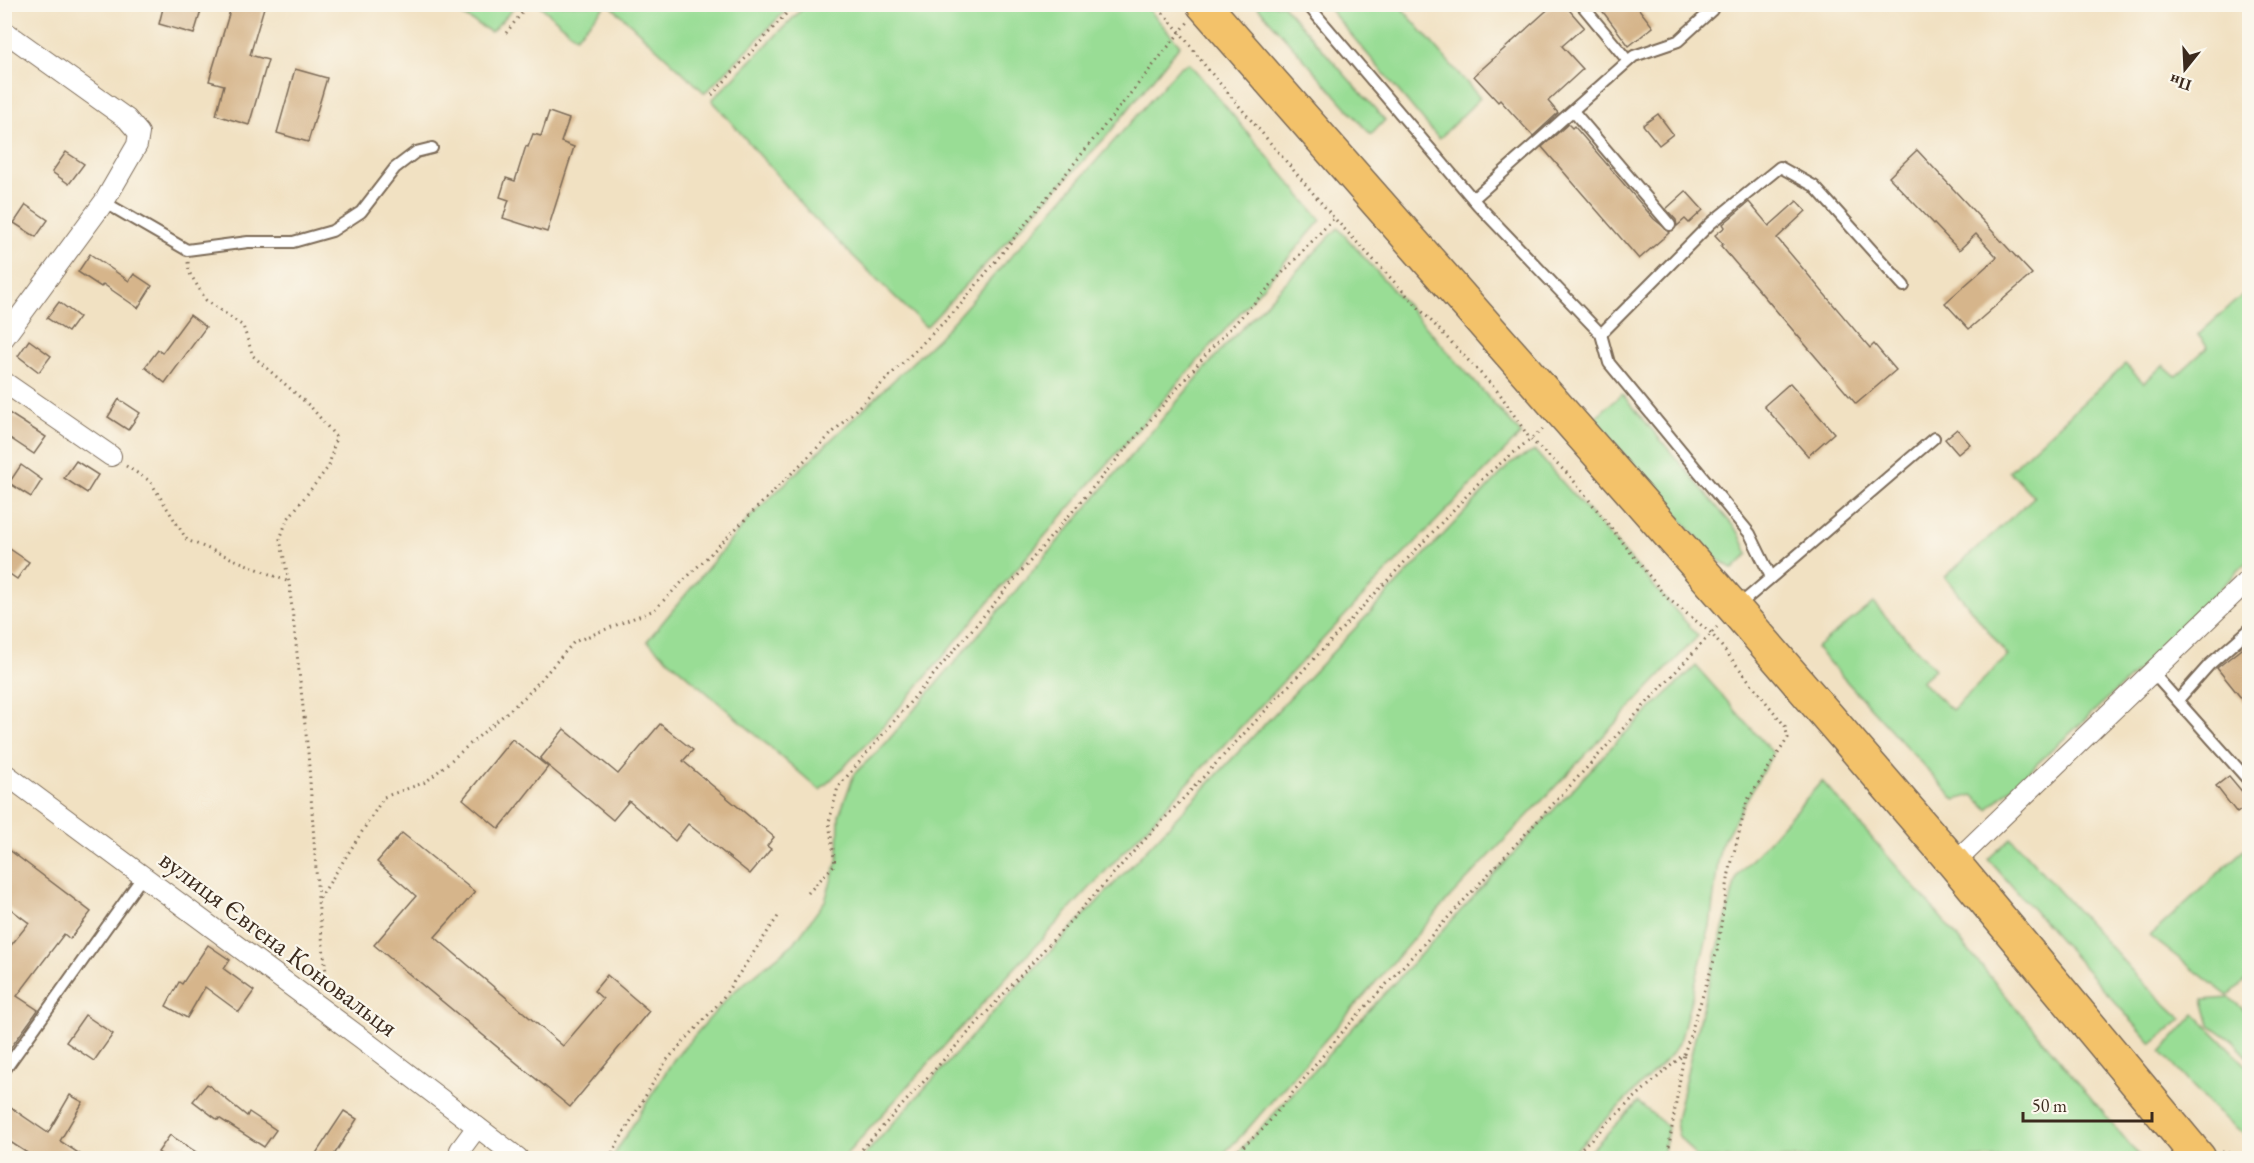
<svg xmlns="http://www.w3.org/2000/svg" width="2254" height="1163" viewBox="0 0 2254 1163" font-family="'EB Garamond',serif">
  <style>
    .green { fill: #99dd95; stroke: #6a845a; stroke-width: 1.5 }
    .building { fill: #d6b58b }
    .lines { fill: none; stroke-linecap: round; stroke-linejoin: round }
    .service-casing { stroke: #7b6a57; stroke-width: 14 }
    .minor-casing { stroke: #7b6a57; stroke-width: 22 }
    .trunk-casing { stroke: #7b6a57; stroke-width: 36 }
    .path { stroke: #7b6a57; stroke-width: 3; stroke-dasharray: 1.5 4.5; stroke-linecap: butt }
    .service { stroke: #fff; stroke-width: 10 }
    .minor { stroke: #fff; stroke-width: 20 }
    .trunk { stroke: #f3c26a; stroke-width: 33 }
    .labels { text-anchor: middle; dominant-baseline: central; stroke-width: 4.5; stroke-linejoin: round; paint-order: stroke }
    .street-label { font-size: 27px; fill: #3b2a1e; stroke: #fbf7ec }
  </style>
  <rect width="100%" height="100%" fill="#fbf7ec"/>
  <filter id="ink" filterUnits="userSpaceOnUse"><feTurbulence type="fractalNoise" baseFrequency=".0167" numOctaves="2"/><feDisplacementMap in="SourceGraphic" scale="12" xChannelSelector="R" yChannelSelector="G"/><feConvolveMatrix kernelMatrix="1 2 1 2 8 2 1 2 1" color-interpolation-filters="sRGB"/></filter>
  <filter id="wash" filterUnits="userSpaceOnUse"><feTurbulence type="fractalNoise" baseFrequency=".008" numOctaves="4" result="noise"/><feDisplacementMap in="SourceGraphic" scale="24" xChannelSelector="R" yChannelSelector="G"/><feGaussianBlur stdDeviation="1.35" result="paint"/><feColorMatrix in="noise" values="0 0 0 0 0 0 0 0 0 0 0 0 0 0 0 0 0 1.4 0 .05"/><feComposite in="paint" operator="in"/></filter>
  <g filter="url(#wash)">
    <rect width="100%" height="100%" fill="#f1e1c2"/>
    <!-- green -->
    <g class="green">
      <path d="M807,4L1145,5L1180,45L1106,137L926,327L814,218L712,100Z"/>
      <path d="M445,5V4L517,5L491,32Z"/>
      <path d="M539,5H606L576,37Z"/>
      <path d="M610,5H791L705,93Z"/>
      <path d="M1256,5H1283L1385,120L1371,135Z"/>
      <path d="M1326,5H1399L1480,98L1439,139Z"/>
      <path d="M1189,63L1321,220C1223,333 1123,445 1025,559C958,637 895,720 820,790L647,641L751,516L939,337L1180,67Z"/>
      <path d="M1338,228L1521,434L1369,590L1011,972L843,1158H612L674,1059L731,994L794,943L825,901L838,858L839,816L854,774L884,745L1222,349Z"/>
      <path d="M2249,289V560L2144,665L1988,809L1973,795L1955,800L1816,648L1873,603L1935,669L1921,681L1952,710L2008,656L1945,577L2034,497L2009,471L2125,364L2144,383L2163,365L2176,376L2208,347L2198,335Z"/>
      <path d="M1622,394L1739,533L1748,554L1733,569L1715,558L1593,419Z"/>
      <path d="M1535,451L1698,636L1443,905L1244,1133L1219,1158H862L997,1008L1512,462Z"/>
      <path d="M1696,666L1773,753L1720,847L1710,926L1681,1038L1672,1054L1567,1158H1233L1617,741Z"/>
      <path d="M1822,781L1933,908L2141,1158H1697L1678,1135L1676,1120L1700,1016L1737,876Z"/>
      <path d="M2011,838L2144,984L2182,1019L2152,1044L1988,859Z"/>
      <path d="M2249,845V977L2228,996L2150,936Z"/>
      <path d="M2230,998L2249,1014V1058L2233,1041L2210,1025L2203,1000Z"/>
      <path d="M2195,1014L2249,1068V1138L2217,1112L2161,1052Z"/>
      <path d="M1638,1102L1668,1127L1663,1158H1583Z"/>
    </g>
    <g id="blocks">
      <!-- building -->
      <g class="building">
        <path d="M164,4H203L194,34L159,24Z"/>
        <path d="M232,4H265L250,55L268,60L249,125L216,115L224,85L209,81Z"/>
        <path d="M1554,4H1564L1584,27L1562,46L1583,69L1548,101L1558,113L1533,136L1500,100L1498,102L1474,76Z"/>
        <path d="M1597,4H1635L1653,27L1629,46Z"/>
        <path d="M295,69L327,78L308,142L277,133Z"/>
        <path d="M549,112L569,119L561,142L574,147L547,232L503,218L509,200L500,197L506,178L515,181L526,146L528,147L533,134L541,136Z"/>
        <path d="M1658,114L1673,134L1659,145L1643,125Z"/>
        <path d="M1568,124L1572,128L1574,126L1654,219L1670,232L1639,259L1542,147Z"/>
        <path d="M1917,150L2032,274L1969,329L1945,303L1997,257L1976,234L1959,250L1889,177Z"/>
        <path d="M66,152L84,164L69,184L52,172Z"/>
        <path d="M1686,191L1703,210L1689,223L1685,219L1677,226L1676,220L1666,209Z"/>
        <path d="M1797,201L1806,211L1777,238L1870,348L1874,344L1896,370L1856,404L1721,246L1723,244L1715,235L1725,227L1723,224L1749,202L1769,226Z"/>
        <path d="M26,205L48,220L36,237L14,223Z"/>
        <path d="M90,254L129,281L134,274L152,286L138,308L103,284L101,287L78,272Z"/>
        <path d="M59,302L79,317L68,332L47,318Z"/>
        <path d="M190,315L206,327L165,383L145,367L158,350L162,353Z"/>
        <path d="M29,340L51,356L39,372L18,356Z"/>
        <path d="M1790,383L1834,433L1808,456L1764,406Z"/>
        <path d="M119,399L140,413L128,430L108,417Z"/>
        <path d="M4,410L46,437L34,454L4,434Z"/>
        <path d="M1957,429L1970,444L1958,454L1945,439Z"/>
        <path d="M76,461L98,475L87,493L64,478Z"/>
        <path d="M21,465L42,480L31,497L9,483Z"/>
        <path d="M4,545L29,562L17,579L4,570Z"/>
        <path d="M2250,642V709L2217,668Z"/>
        <path d="M660,724L693,750L683,761L774,837L767,846L771,849L750,874L688,824L675,841L629,801L613,820L540,759L564,729L618,774Z"/>
        <path d="M512,739L548,767L499,829L463,799Z"/>
        <path d="M2229,776L2250,801V803L2237,813L2216,786Z"/>
        <path d="M402,833L475,892L435,937L563,1046L603,999L594,991L607,975L649,1011L570,1107L374,945L416,896L377,862Z"/>
        <path d="M4,846L91,912L70,939L64,934L17,996L38,1010L4,1057V954L29,923L4,904Z"/>
        <path d="M208,945L230,960L224,969L254,991L239,1012L205,987L187,1018L166,1006L179,982L182,984Z"/>
        <path d="M85,1015L113,1034L94,1061L66,1042Z"/>
        <path d="M207,1084L247,1116L249,1112L276,1130L264,1147L219,1118L218,1120L193,1101Z"/>
        <path d="M70,1095L83,1102L60,1141L86,1158H35L4,1138V1103L48,1133Z"/>
        <path d="M344,1111L357,1119L332,1158H313Z"/>
        <path d="M170,1135L205,1158H167L158,1152Z"/>
      </g>
    </g>
  </g>
  <g filter="url(#ink)">
    <use href="#blocks" fill-opacity="0" stroke="#7b6a57" stroke-width="1.5"/>
    <g class="lines">
      <defs>
        <g id="service">
          <path d="M1307,4L1478,205L1601,334L1711,223L1780,167L1814,186L1904,286"/>
          <path d="M1581,4L1628,61"/>
          <path d="M1573,111L1670,225"/>
          <path d="M1473,199L1634,56L1678,41L1712,10"/>
          <path d="M104,202L187,250L248,242H293L332,231L361,212L395,168L416,152L432,148"/>
          <path d="M1601,334L1609,363L1750,534L1771,577"/>
          <path d="M1738,606L1934,438"/>
          <path d="M2152,672L2250,782"/>
          <path d="M2178,700L2209,665L2250,629"/>
          <path d="M4,1071L143,876"/>
        </g>
        <g id="minor">
          <path d="M4,31L127,119L139,133L137,145L104,202L4,338"/>
          <path d="M4,382L111,456"/>
          <path d="M4,773L361,1038L518,1158"/>
          <path d="M1954,863L2250,578"/>
          <path d="M460,1150L477,1127"/>
        </g>
        <path id="trunk" d="M1203,4L1735,609L1954,863L2199,1158"/>
      </defs>
      <!-- service casing -->
      <use href="#service" class="service-casing"/>
      <!-- minor casing -->
      <use href="#minor" class="minor-casing"/>
      <!-- trunk casing -->
      <use href="#trunk" class="trunk-casing"/>
      <!-- path -->
      <g class="path">
        <path d="M1155,4L1180,32L1206,67L1334,218L1500,394L1530,439L1570,476L1666,597L1711,633L1785,726L1788,738L1747,801L1729,873L1717,951L1684,1054L1633,1099L1571,1158"/>
        <path d="M506,33L529,4"/>
        <path d="M712,95L795,4"/>
        <path d="M188,262L189,272L206,300L243,326L253,356L311,407L336,437L329,466L287,520L280,539L289,582L308,752L318,899"/>
        <path d="M126,466L150,481L187,540L289,582"/>
        <path d="M808,893L835,864L829,822L838,787L1209,351L1334,218"/>
        <path d="M323,987L326,972L318,901L384,797L426,782L527,695L574,642L654,610L957,309L1188,22"/>
        <path d="M2222,1152L2250,1156"/>
        <path d="M609,1158L666,1061L720,1002L779,915"/>
        <path d="M854,1158L1135,850L1486,475L1543,429"/>
        <path d="M1230,1158L1263,1129L1344,1030L1717,627"/>
        <path d="M1667,1158L1684,1054"/>
      </g>
      <!-- service -->
      <use href="#service" class="service"/>
      <!-- minor -->
      <use href="#minor" class="minor"/>
      <!-- trunk -->
      <use href="#trunk" class="trunk"/>
    </g>
  </g>
  <g class="labels">
    <!-- street labels -->
    <g class="street-label">
      <text transform="translate(279 943) rotate(37)">вулиця Євгена Коновальця</text>
    </g>
  </g>
  <!-- margin -->
  <rect width="2254" height="1163" fill="none" stroke="#fbf7ec" stroke-width="24"/>
  <!-- north arrow -->
  <g transform="translate(2185 69) rotate(198)" stroke="#fbf7ec" stroke-width="4.5" paint-order="stroke">
  <path d="M0-4.5L10 22L0 15L-10 22Z" fill="#3b2a1e"/>
  <text y="-9" font-size="16" font-weight="bold" text-anchor="middle" fill="#3b2a1e">Пн</text>
  </g>
  <!-- scale -->
  <path d="M2023 1112v9h129v-9" fill="none" stroke="#3b2a1e" stroke-width="3"/>
  <text x="2032" y="1112" font-size="18" fill="#3b2a1e" stroke="#fbf7ec" stroke-width="4.5" paint-order="stroke">50 m</text>
</svg>
